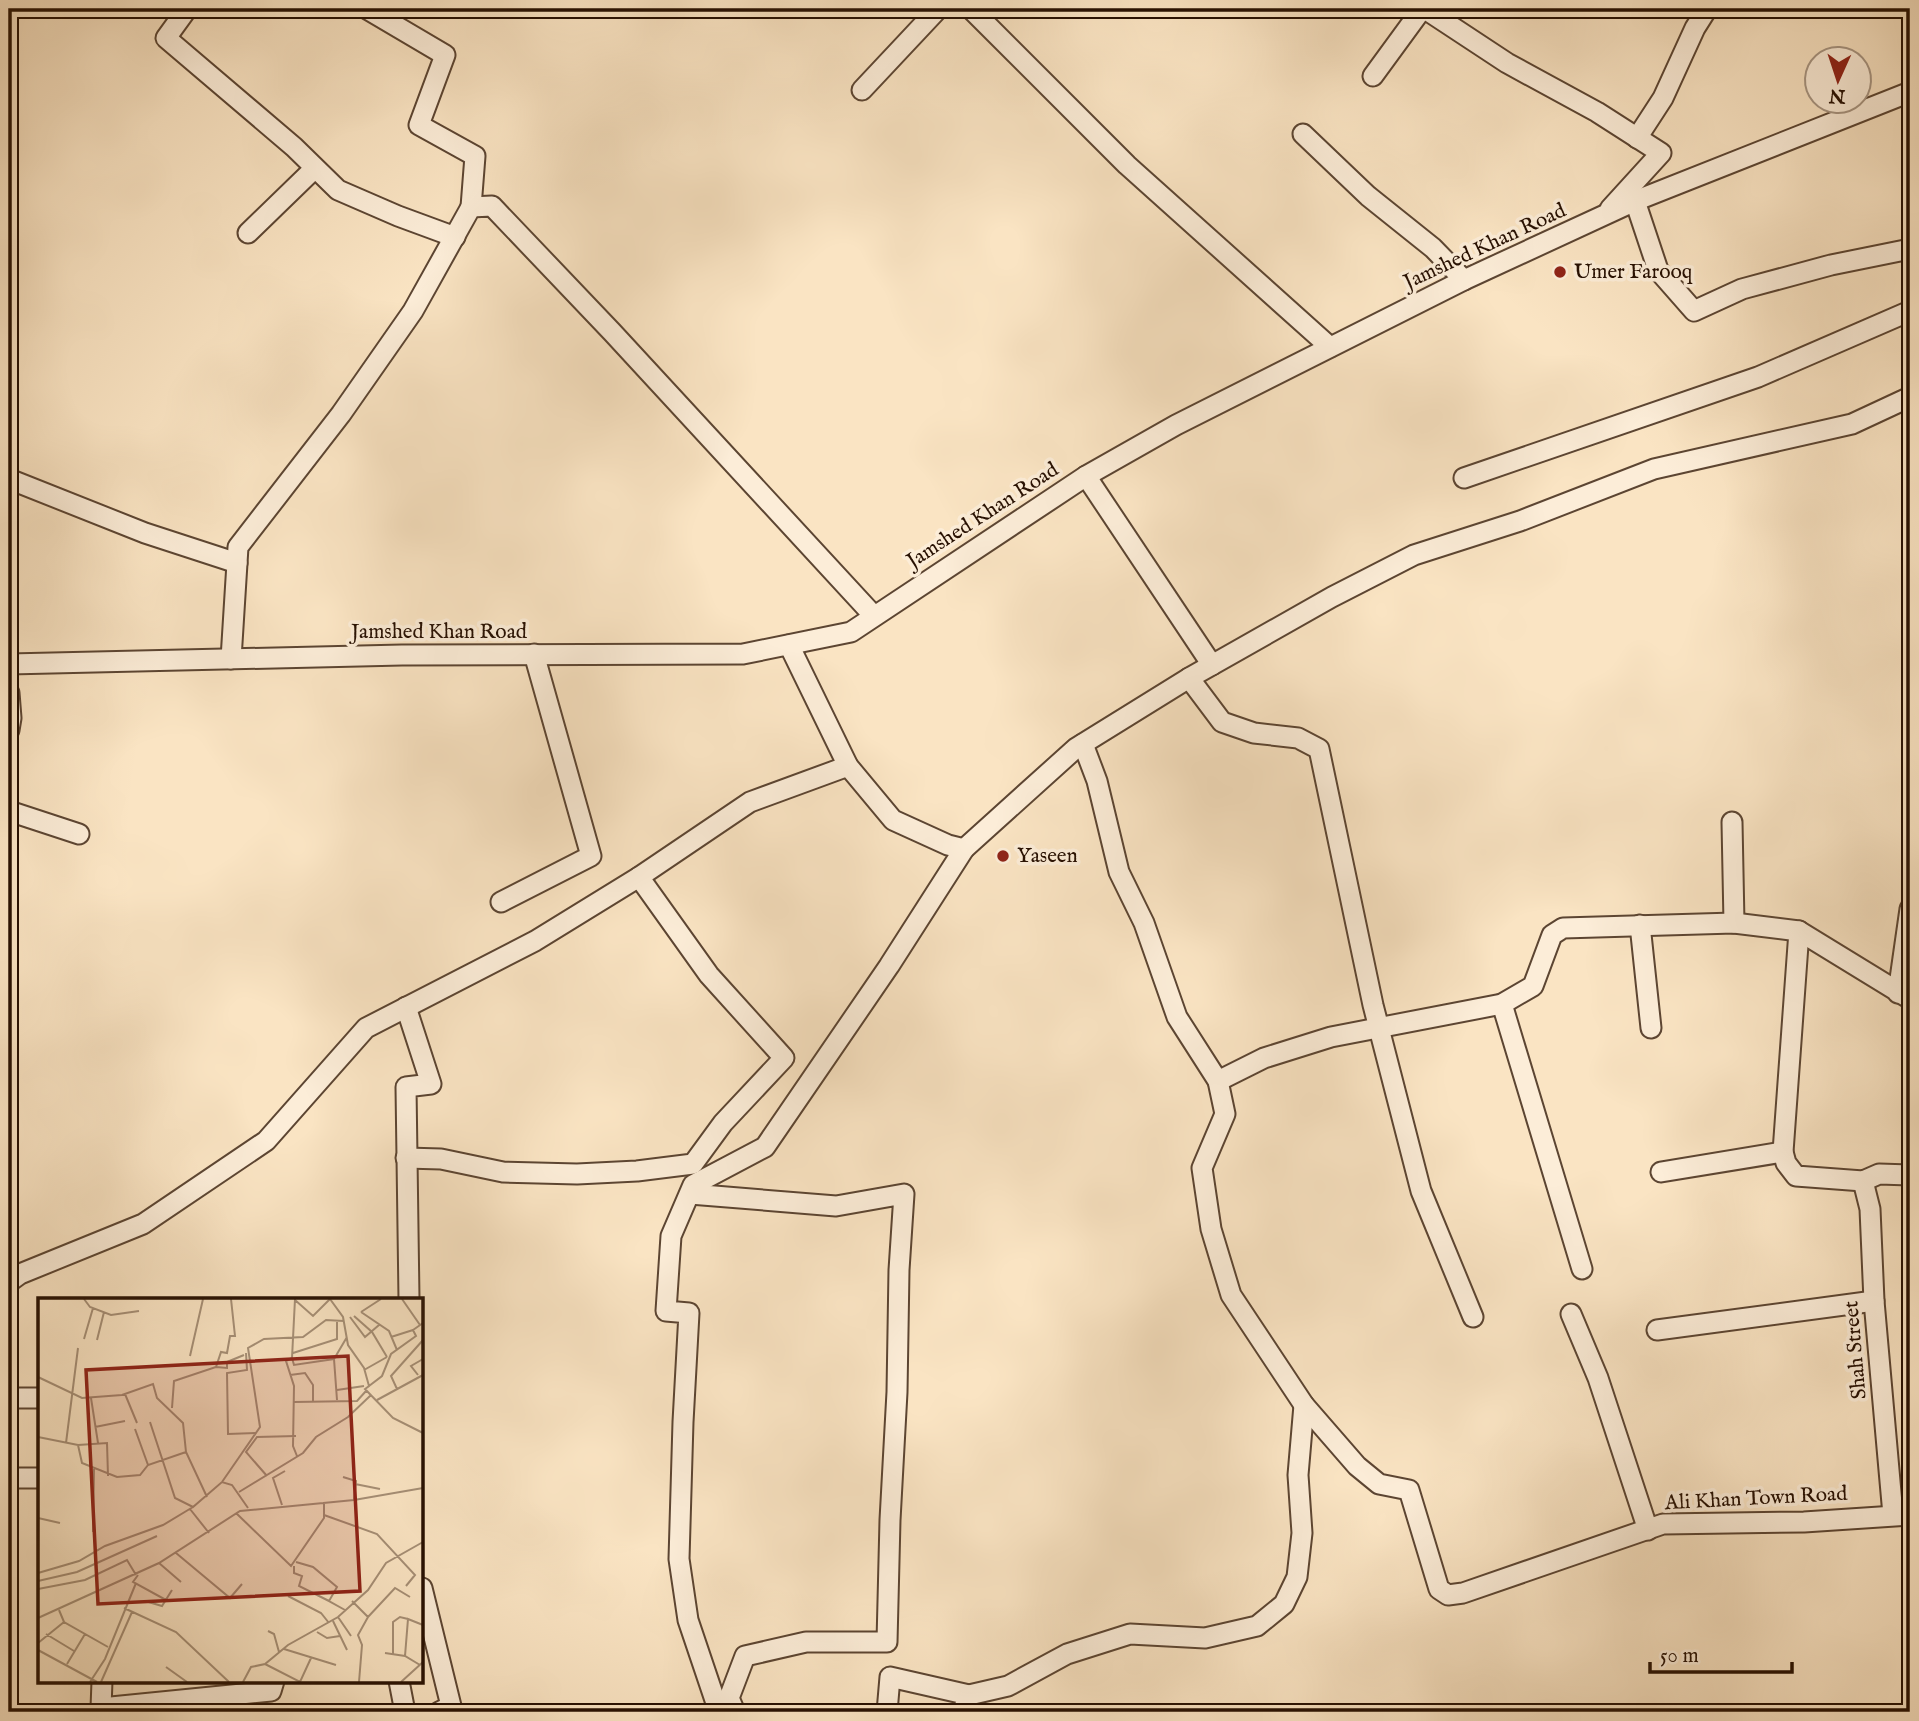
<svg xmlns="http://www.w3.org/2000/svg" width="1919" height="1721" viewBox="0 0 1919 1721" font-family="'IM FELL English',serif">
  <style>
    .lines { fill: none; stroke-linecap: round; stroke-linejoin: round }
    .minor-casing { stroke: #5c4532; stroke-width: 23 }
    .minor { stroke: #fcedd8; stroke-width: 19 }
    .poi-dot { fill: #8f2418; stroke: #fcedd8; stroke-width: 2.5 }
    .labels { text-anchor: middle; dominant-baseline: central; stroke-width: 7; stroke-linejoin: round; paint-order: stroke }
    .street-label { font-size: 21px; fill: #271002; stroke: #fcedd8 }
    .poi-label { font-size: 21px; fill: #271002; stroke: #fcedd8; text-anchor: start }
    .inset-road { fill: none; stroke: #a68f76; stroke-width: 2 }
    .view { fill: #8f2418; fill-opacity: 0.15; stroke: #8f2418; stroke-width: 3.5 }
    .inset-edge { fill: none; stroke: #271002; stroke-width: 3.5 }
  </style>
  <rect width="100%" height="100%" fill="#fae4c3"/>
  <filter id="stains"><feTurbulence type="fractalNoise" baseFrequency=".00286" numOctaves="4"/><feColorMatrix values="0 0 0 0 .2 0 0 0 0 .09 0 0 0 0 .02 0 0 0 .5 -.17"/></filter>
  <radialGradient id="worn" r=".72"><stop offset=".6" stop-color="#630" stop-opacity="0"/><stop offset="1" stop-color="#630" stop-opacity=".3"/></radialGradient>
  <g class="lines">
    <defs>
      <g id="minor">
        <path d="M187,9L166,38L294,147L338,190L398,216L455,237"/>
        <path d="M367,9L445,55L419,125L475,156L471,207"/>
        <path d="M971,9L1127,165L1330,347"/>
        <path d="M1425,9L1507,63L1597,112L1661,153L1610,209"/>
        <path d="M1373,76L1422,9"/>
        <path d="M862,90L938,9"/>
        <path d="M1303,134L1368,196L1433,248L1464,280"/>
        <path d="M1637,138L1663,98L1695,28L1707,9"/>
        <path d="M1635,201L1658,270L1694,311L1742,289L1831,265L1910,249"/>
        <path d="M248,233L315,168"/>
        <path d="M1086,476L1212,665"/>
        <path d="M1464,478L1758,377L1910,311"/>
        <path d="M9,479L145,533L237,563"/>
        <path d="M789,645L848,766L893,820L948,845L964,849L1076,748L1189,678L1222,722L1254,733L1298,738L1319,749L1373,1005L1421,1191L1473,1317"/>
        <path d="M231,659L238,547L341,414L413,311L471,207L492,206L612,332L874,616"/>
        <path d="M9,664L402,655L743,654L851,632L1086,476L1176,425L1464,280L1635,201L1910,92"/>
        <path d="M1189,678L1332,597L1414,555L1520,521L1654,469L1852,424L1910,397"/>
        <path d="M9,693L11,718L9,730"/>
        <path d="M1083,744L1097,781L1119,872L1144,923L1177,1017L1218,1081L1225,1114L1202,1168L1211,1229L1231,1295L1304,1405L1357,1466L1379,1484L1409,1490L1439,1589L1448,1595L1463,1593L1663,1524L1804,1522L1910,1515"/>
        <path d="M9,811L79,834"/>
        <path d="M1732,822L1734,923"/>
        <path d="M501,902L591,856L534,654"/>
        <path d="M1640,925L1651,1028"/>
        <path d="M1799,931L1783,1152L1786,1163L1796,1176L1863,1181L1879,1174L1910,1175"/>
        <path d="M1898,993L1910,909"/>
        <path d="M1502,1004L1582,1269"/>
        <path d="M406,1007L431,1084L406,1087L409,1299"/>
        <path d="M1218,1081L1264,1058L1331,1037L1502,1004L1533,986L1552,935L1563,928L1734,923L1799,931L1910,999"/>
        <path d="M406,1158L441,1159L503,1172L577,1174L637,1171L693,1164L723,1123L784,1058L709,975L639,877"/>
        <path d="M1661,1172L1783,1152"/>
        <path d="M1863,1181L1870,1209L1874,1301L1893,1515"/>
        <path d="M690,1194L836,1206L904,1194L899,1270L897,1392L890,1520L887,1642H806L745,1656L729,1698L735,1712"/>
        <path d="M9,1282L20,1274L143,1224L266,1141L366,1028L535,941L639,877L750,802L848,766"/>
        <path d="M1571,1314L1598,1378L1648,1530"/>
        <path d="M1657,1330L1874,1301"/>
        <path d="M9,1398H40"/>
        <path d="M9,1478H40"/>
        <path d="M422,1588L451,1706L439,1712"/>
        <path d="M399,1681L405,1712"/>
        <path d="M101,1708L102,1681"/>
        <path d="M99,1712L101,1708L271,1691L274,1681"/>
        <path d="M719,1712L688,1620L679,1559L683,1422L689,1313L666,1311L671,1236L693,1185L765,1147L889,966L964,849"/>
        <path d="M887,1712L890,1677L969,1695"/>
        <path d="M962,1712L969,1695L1008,1686L1067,1654L1130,1634L1205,1638L1257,1626L1284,1604L1297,1577L1302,1533L1298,1475L1304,1405"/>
      </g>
    </defs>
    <!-- minor casing -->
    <use href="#minor" class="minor-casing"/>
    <!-- minor -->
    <use href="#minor" class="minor"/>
  </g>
  <!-- markers -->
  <g class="poi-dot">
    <circle cx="1560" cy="272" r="7"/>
    <circle cx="1003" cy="856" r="7"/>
  </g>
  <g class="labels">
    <!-- street labels -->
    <g class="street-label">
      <text transform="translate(1485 247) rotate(-25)">Jamshed Khan Road</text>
      <text transform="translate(983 516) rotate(-33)">Jamshed Khan Road</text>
      <text x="439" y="632">Jamshed Khan Road</text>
      <text transform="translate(1856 1350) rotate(-95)">Shah Street</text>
      <text transform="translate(1756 1499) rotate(-3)">Ali Khan Town Road</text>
    </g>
    <!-- poi labels -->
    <g class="poi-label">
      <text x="1574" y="272">Umer Farooq</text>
      <text x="1017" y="856">Yaseen</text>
    </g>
  </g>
  <!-- overview -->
  <g transform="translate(38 1298)">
    <rect width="385" height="385" fill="#fae4c3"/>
    <path class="inset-road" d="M46,1L52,9L73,17L101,13M257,1L254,60L248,63L256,88L255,148L259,158M292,1L305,19L310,47L326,70L331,88L327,91L355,120L385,135M364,1L382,27M257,2L275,18L292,1M323,14L351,33L359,52M323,14L343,1M316,18L334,34L349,59M312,19L327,39L341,27M353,39L375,32M46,41L55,10M59,42L66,14M208,55L209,72L189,75L190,136L219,135M255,55L299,41V23M152,58L165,1M254,60L256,67L296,61L309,39M296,61L299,102M178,69L189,70V64L206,57M326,72L349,59M252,77L267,75L275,87V103M380,77L373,68L385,61M0,79L44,100L84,97L115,86L119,100L145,125L148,154L169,199M331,88L344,78L353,56L378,38L375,32L385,25M359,91L353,78L385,42M299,92L326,88M87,96L99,125M53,100L60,145M339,102L385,77M256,104L319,103L328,93M134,110L136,83L178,69L183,54L189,55L192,38H197L193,1M112,124L137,200L155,209L184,184L194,187L210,210M57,129L87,123M97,131L110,167M0,139L40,147L69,145L70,178M28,145L40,50M40,147L44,165L79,179L102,177L110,167L148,154M229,178L208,154L219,139L258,138M305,179L318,183L316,202M184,184L222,129L210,50L226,41L265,39L288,22L306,23M317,186L342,191M201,194L265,155L278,139L310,119L333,97M244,207L235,180L247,173M152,211L171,235M198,215L253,268L286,220V204M286,217L339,236L377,277L368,288M0,220L22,225M55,234L56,171M138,255L192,300L204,286M258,264L275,269L299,289L291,303L307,312M121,265L143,284M256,268V275L264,278L261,288L291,303M0,275L41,263L67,248L125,227L155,209M100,277L95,284L128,302M0,283L39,274L119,238M0,291L47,282L89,262L98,277M250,298L283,315L291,325M107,303L124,308L134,292M314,303L330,319L357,290L372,299M86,310L138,334L191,384M21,312L26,324L70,349M300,319L313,338M0,320L121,265L202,213L316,202L385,190M295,323L309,352M230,333L236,336L241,354M279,334L289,340L302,338M8,336L36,353M0,345L26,324M246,351L298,367M0,352L59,384M347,355L367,358L382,367M355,356V324L362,319L370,321M367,358L370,321L385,327M29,366L47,336M227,366L262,384L273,360M128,369L149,384M52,384L67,361L98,285M63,384L94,314M205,384L213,369L227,366L250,347L300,319L330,292L348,265L385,244M321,384L324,347L320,337L330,319M363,384L385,364"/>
    <path class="view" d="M310,58L322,293L60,306L48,72Z"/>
    <rect width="385" height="385" class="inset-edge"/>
  </g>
  <!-- margin -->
  <rect width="1919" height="1721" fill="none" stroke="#fae4c3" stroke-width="35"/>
  <rect x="10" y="10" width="1898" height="1700" fill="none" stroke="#271002" stroke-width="3.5"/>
  <rect x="18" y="18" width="1884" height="1686" fill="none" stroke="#271002" stroke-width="2"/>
  <!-- north arrow -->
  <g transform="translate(1838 80) rotate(183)"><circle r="33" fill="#fcedd8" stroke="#a79582" stroke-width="2"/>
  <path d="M0-5L12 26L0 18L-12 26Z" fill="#8f2418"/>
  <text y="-10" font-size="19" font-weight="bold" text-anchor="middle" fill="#271002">N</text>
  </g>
  <!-- scale -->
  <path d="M1650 1662v10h142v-10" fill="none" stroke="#271002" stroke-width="3.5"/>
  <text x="1660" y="1662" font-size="21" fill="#271002" stroke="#fcedd8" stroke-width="5" paint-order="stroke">50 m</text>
  <rect width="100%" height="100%" filter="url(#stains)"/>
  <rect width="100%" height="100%" fill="url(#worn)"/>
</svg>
